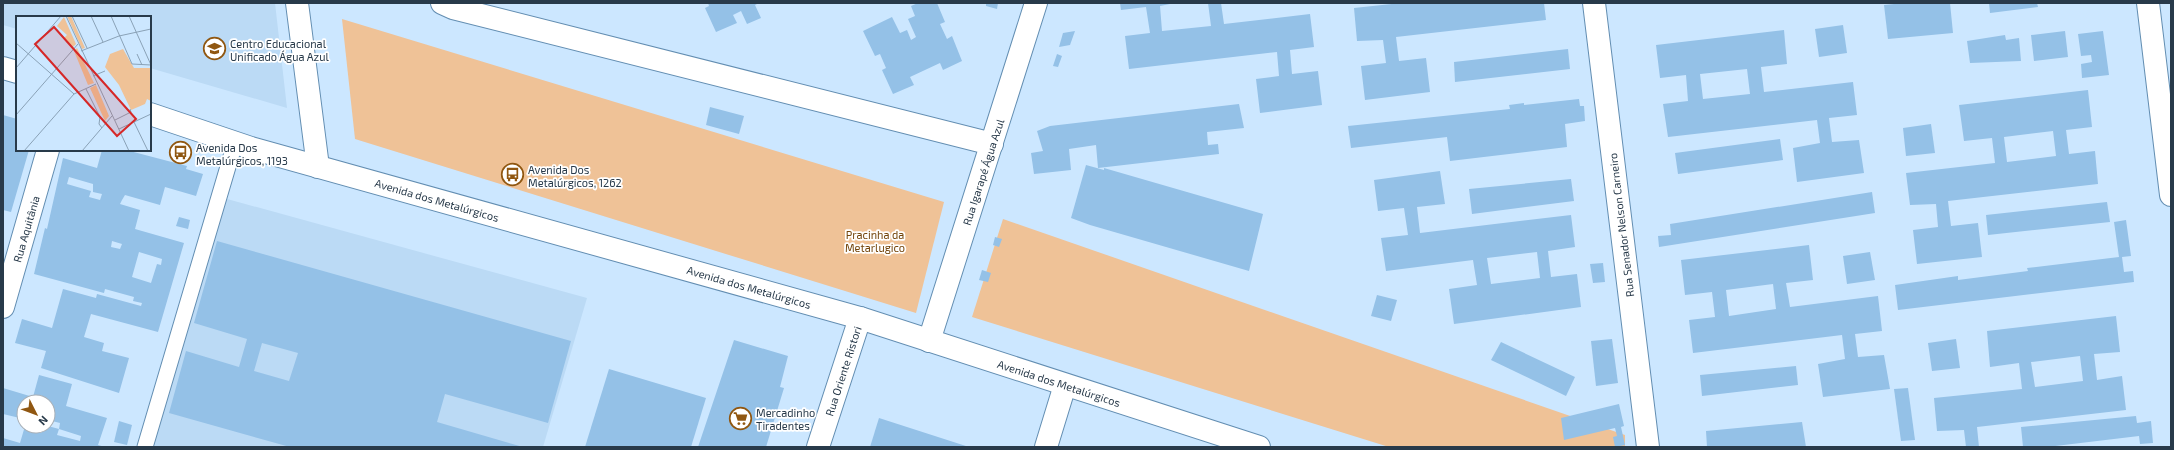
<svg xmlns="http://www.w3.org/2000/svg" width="2174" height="450" viewBox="0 0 2174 450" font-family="'Exo 2',sans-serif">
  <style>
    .built { fill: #bbdaf5 }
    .green { fill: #efc297 }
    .building { fill: #94c1e7; fill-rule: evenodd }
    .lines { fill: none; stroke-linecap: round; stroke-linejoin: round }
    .service-casing { stroke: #638eb2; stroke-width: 17 }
    .minor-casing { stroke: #638eb2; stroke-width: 24 }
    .secondary-casing { stroke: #638eb2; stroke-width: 24 }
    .service { stroke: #fff; stroke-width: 15 }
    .minor { stroke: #fff; stroke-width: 22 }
    .secondary { stroke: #fff; stroke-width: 22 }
    .labels { text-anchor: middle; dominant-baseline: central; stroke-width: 3.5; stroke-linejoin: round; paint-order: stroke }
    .poi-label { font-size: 11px; fill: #283a4a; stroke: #fff; text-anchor: start }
    .street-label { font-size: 11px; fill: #283a4a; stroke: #fff }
    .park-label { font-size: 11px; fill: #73450b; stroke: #fff }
    .inset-road { fill: none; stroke: #8aa2b7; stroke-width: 1 }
    .view { fill: #d62828; fill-opacity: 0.15; stroke: #d62828; stroke-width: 2 }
    .inset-edge { fill: none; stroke: #283a4a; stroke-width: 2 }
  </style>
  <rect width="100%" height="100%" fill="#cce7ff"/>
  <!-- built -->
  <g class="built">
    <path d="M3,3H275L287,108L150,68V17H17V29L3,25Z"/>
    <path d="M220,197L587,298L543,447H147Z"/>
  </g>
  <!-- green -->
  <g class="green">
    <path d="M342,19L944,202L916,313L355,139Z"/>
    <path d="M1003,219L1625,435V447H1389L972,317Z"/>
  </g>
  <!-- building -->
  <g class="building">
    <path d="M708,3H759L755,5L761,18L747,24L741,11L733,15L737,23L716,32L705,8L709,6Z"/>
    <path d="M918,3H937L945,22L940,24L947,39L952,36L962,61L943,70L940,63L910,77L914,85L893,94L882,70L886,68L880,54L875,56L863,31L892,17L900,33L907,30L911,40L916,37L908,19L915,16L911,6Z"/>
    <path d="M986,3H998L997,9L986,6Z"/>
    <path d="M1120,3H1175L1160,6L1162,31L1211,26L1208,3H1221L1224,24L1310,14L1314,47L1290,50L1292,74L1318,71L1322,105L1260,113L1256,79L1279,76L1277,52L1129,69L1125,36L1150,33L1146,7L1121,10Z"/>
    <path d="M1401,3H1544L1546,20L1396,37L1399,61L1426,58L1430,92L1365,100L1361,66L1386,63L1383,40L1357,41L1354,8Z"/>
    <path d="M1904,3H1950L1953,33L1888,39L1884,5Z"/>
    <path d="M1989,3H2037L2038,7L1990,13Z"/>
    <path d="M1843,25L1847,53L1819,57L1815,29Z"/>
    <path d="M1784,30L1787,64L1761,67L1764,92L1853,82L1857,115L1829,118L1832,142L1859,140L1864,173L1797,182L1793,148L1820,143L1817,120L1668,137L1663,104L1688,101L1686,75L1660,78L1656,45ZM1747,69L1750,94L1703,99L1700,74Z"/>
    <path d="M1075,31L1070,45L1059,47L1063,33Z"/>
    <path d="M2065,31L2068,57L2034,61L2031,35Z"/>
    <path d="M2103,31L2109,75L2082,78L2081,64L2092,62L2091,55L2081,56L2078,34Z"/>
    <path d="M2005,35L2006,40L2019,38L2021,61L1970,63L1967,41Z"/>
    <path d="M1568,49L1570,69L1455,82L1454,62Z"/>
    <path d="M1057,54L1062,56L1058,67L1053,66Z"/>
    <path d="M2088,90L2092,127L2066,130L2069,154L2095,151L2098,184L1948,201L1951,226L1978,223L1982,257L1917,264L1913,230L1938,227L1936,204L1910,205L1906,173L1995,163L1992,138L1964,141L1959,105ZM2053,131L2056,156L2007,162L2004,137Z"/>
    <path d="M1579,99L1580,106H1584L1585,121L1565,124L1567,147L1450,161L1447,137L1351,148L1348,126L1510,109L1509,105L1524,103V105Z"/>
    <path d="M1239,104L1244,128L1207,132L1208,145L1218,144L1219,154L1098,168L1096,145L1069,149L1071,170L1034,174L1031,153L1043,151L1037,131L1050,126Z"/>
    <path d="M710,107L744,116L739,134L706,125Z"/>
    <path d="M3,115L17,119V150H29L11,212L3,210Z"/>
    <path d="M1931,124L1935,153L1906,156L1903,128Z"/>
    <path d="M1780,139L1783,160L1678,174L1675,153Z"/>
    <path d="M102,150H126L187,166L186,169L203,174L196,196L165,187L160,205L125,195L122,200L120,204L140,210L135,229L184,243L158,332L91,314L84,337L104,343L102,351L129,358L119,393L41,368L46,351L15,343L22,319L52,328L63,289L96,298L97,294L141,306L142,303L133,301L134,297L105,289L104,293L34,274L45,228L47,229L63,158L97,168ZM69,177L93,184V192L102,194L100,200L89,197L91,191L67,184ZM112,241L122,244L120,249L111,247ZM139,252L162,259L161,265L157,264L151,283L132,277Z"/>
    <path d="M1086,165L1104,170V168L1263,214L1249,271L1090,225L1071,218Z"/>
    <path d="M1440,171L1445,204L1417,207L1420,233L1571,215L1575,247L1548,251L1551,277L1577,274L1581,307L1454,324L1449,289L1477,285L1473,260L1386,271L1381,238L1408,235L1404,208L1378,211L1374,180ZM1537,252L1540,278L1491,284L1487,258Z"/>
    <path d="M1571,179L1574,201L1472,214L1469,189Z"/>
    <path d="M1872,192L1875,213L1659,247L1658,236L1671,235L1670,224Z"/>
    <path d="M2107,202L2110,222L1988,235L1986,215Z"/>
    <path d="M179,217L190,220L188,229L176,226Z"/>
    <path d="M2126,220L2131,256L2122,257L2124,272L2133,271L2134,282L1898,310L1895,285L1958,276V280L2028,271L2027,268L2119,257L2114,222Z"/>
    <path d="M995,237L1002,239L999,247L993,245Z"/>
    <path d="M217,241L571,341L548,423L445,394L437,422L523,447H290L169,413L186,351L239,367L247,339L194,323ZM262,343L298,353L289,381L254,371Z"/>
    <path d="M1809,245L1813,280L1786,283L1790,307L1878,296L1882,331L1855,334L1858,357L1884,355L1890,389L1823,397L1818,364L1845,359L1842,335L1693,353L1689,320L1715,317L1712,292L1685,295L1681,260ZM1773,284L1776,309L1729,316L1726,290Z"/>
    <path d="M1870,252L1875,280L1847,284L1843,256Z"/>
    <path d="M1603,263L1605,282L1593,283L1590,264Z"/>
    <path d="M982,270L991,273L988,282L979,280Z"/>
    <path d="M1377,295L1397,300L1391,321L1371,316Z"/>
    <path d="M2116,316L2120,352L2094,354L2097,380L2122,376L2126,410L1977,427L1979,447H1966L1964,430L1937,431L1934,398L2022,389L2019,363L1990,367L1987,331ZM2080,356L2083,381L2035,387L2031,362Z"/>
    <path d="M1612,339L1618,383L1596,386L1591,341Z"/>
    <path d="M1956,339L1960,368L1932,371L1928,343Z"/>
    <path d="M734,340L788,356L780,387L784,388L766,447H698Z"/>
    <path d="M1501,342L1575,377L1566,396L1491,360Z"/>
    <path d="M1796,366L1798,385L1702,396L1700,375Z"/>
    <path d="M609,369L706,398L691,447H585Z"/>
    <path d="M39,375L72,384L66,406L107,418L98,445L105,447H3V438L20,443L25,426L39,430L40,426H48L59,429L57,435L80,441L81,436L59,429L60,423L48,420V402H24V419L3,414V388L33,397Z"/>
    <path d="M1908,388L1915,440L1901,441L1894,389Z"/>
    <path d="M1619,404L1624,426L1621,427L1625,445L1615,447L1613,437L1617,436L1615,428L1564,440L1561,418Z"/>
    <path d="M2136,416L2137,423L2151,421L2153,443L2140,444L2139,436L2047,447H2023L2021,427Z"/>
    <path d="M879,418L969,447H870Z"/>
    <path d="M119,421L132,425L127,445L114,442Z"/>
    <path d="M1802,422L1806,447H1707L1706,431Z"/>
  </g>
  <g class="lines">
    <defs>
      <path id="service" d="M145,447L235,143"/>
      <g id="minor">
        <path d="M297,3L318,167"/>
        <path d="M442,3L453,8L992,144"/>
        <path d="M1594,3L1648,447"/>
        <path d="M2148,3L2171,195"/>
        <path d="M3,307L48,150"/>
        <path d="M929,341L1036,3"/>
        <path d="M818,447L860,318"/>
        <path d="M1046,447L1065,385"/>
      </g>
      <g id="secondary">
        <path d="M3,68L17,72"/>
        <path d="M150,114L251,148L860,318L1259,447"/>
      </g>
    </defs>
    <!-- service casing -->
    <use href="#service" class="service-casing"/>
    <!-- minor casing -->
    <use href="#minor" class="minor-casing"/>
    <!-- secondary casing -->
    <use href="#secondary" class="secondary-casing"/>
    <!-- service -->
    <use href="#service" class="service"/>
    <!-- minor -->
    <use href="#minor" class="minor"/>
    <!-- secondary -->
    <use href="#secondary" class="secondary"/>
  </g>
  <!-- icons -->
  <defs>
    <symbol id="school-ring" viewBox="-11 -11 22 22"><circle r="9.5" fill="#fff" stroke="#905711" stroke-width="1.5"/><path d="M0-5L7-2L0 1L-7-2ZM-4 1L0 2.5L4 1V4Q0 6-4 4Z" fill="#905711"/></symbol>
    <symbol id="bus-ring" viewBox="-11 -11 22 22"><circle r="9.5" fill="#fff" stroke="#905711" stroke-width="1.5"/><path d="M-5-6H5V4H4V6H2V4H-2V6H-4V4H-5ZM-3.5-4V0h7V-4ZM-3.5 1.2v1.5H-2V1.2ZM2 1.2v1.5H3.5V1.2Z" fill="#905711"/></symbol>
    <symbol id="supermarket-ring" viewBox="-11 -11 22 22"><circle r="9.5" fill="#fff" stroke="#905711" stroke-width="1.5"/><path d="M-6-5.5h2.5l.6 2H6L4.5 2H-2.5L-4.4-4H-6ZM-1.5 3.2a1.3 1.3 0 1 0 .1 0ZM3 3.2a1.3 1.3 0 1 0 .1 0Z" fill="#905711"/></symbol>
  </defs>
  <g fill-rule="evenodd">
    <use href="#school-ring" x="202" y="36" width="25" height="25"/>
    <use href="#bus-ring" x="168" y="140" width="25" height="25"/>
    <use href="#bus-ring" x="500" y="162" width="25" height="25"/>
    <use href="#supermarket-ring" x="728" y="406" width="25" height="25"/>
  </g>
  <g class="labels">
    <!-- poi labels -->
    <g class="poi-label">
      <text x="230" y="43">Centro Educacional<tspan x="230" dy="13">Unificado Água Azul</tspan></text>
      <text x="196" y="147">Avenida Dos<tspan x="196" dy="13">Metalúrgicos, 1193</tspan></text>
      <text x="528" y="169">Avenida Dos<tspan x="528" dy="13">Metalúrgicos, 1262</tspan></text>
      <text x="756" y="412">Mercadinho<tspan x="756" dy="13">Tiradentes</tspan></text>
    </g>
    <!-- street labels -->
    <g class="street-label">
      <text transform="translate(983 172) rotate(-72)">Rua Igarapé Água Azul</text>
      <text transform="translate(437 200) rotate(16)">Avenida dos Metalúrgicos</text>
      <text transform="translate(1621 225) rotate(-97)">Rua Senador Nelson Carneiro</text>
      <text transform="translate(26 229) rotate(-74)">Rua Aquitânia</text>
      <text transform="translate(749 287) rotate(16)">Avenida dos Metalúrgicos</text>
      <text transform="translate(843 371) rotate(-72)">Rua Oriente Ristori</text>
      <text transform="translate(1059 383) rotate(18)">Avenida dos Metalúrgicos</text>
    </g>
    <!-- park labels -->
    <g class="park-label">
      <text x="875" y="234">Pracinha da<tspan x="875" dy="13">Metarlugico</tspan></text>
    </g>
  </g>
  <!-- overview -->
  <g transform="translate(16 16)">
    <rect width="135" height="135" fill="#cce7ff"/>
    <path d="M51,0H55L69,32L66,33ZM48,1L60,28L57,31L48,22L51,19L41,10ZM61,32L78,67L72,69L58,35ZM107,33L118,52H135V85L131,83L129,88L115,94L103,69L89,51L94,38ZM80,69L93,100L89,105L74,72Z" fill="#efc297"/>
    <path class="inset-road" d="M50,0L113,135M56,0L71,32M75,0L87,26M95,0L116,48L135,49M113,0L135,49M0,27L58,78M65,35L103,20L135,13M121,38L126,49M0,52L45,0M77,60L89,55M70,73L84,101L83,108L86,112M0,99L62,28M99,104L115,96L114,93M118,106L132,135M103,113L135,98M8,135L58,78L80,68M66,135L96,100"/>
    <path class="view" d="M38,11L120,103L101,120L19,28Z"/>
    <rect width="135" height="135" class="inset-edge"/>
  </g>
  <!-- border -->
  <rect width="2174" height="450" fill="none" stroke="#283a4a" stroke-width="8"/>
  <!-- north arrow -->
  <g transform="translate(36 414) rotate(132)"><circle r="19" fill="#ffffff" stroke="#a9b0b7"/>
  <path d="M0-3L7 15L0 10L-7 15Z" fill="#905711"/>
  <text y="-6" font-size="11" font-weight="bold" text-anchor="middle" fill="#283a4a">N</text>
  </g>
</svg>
